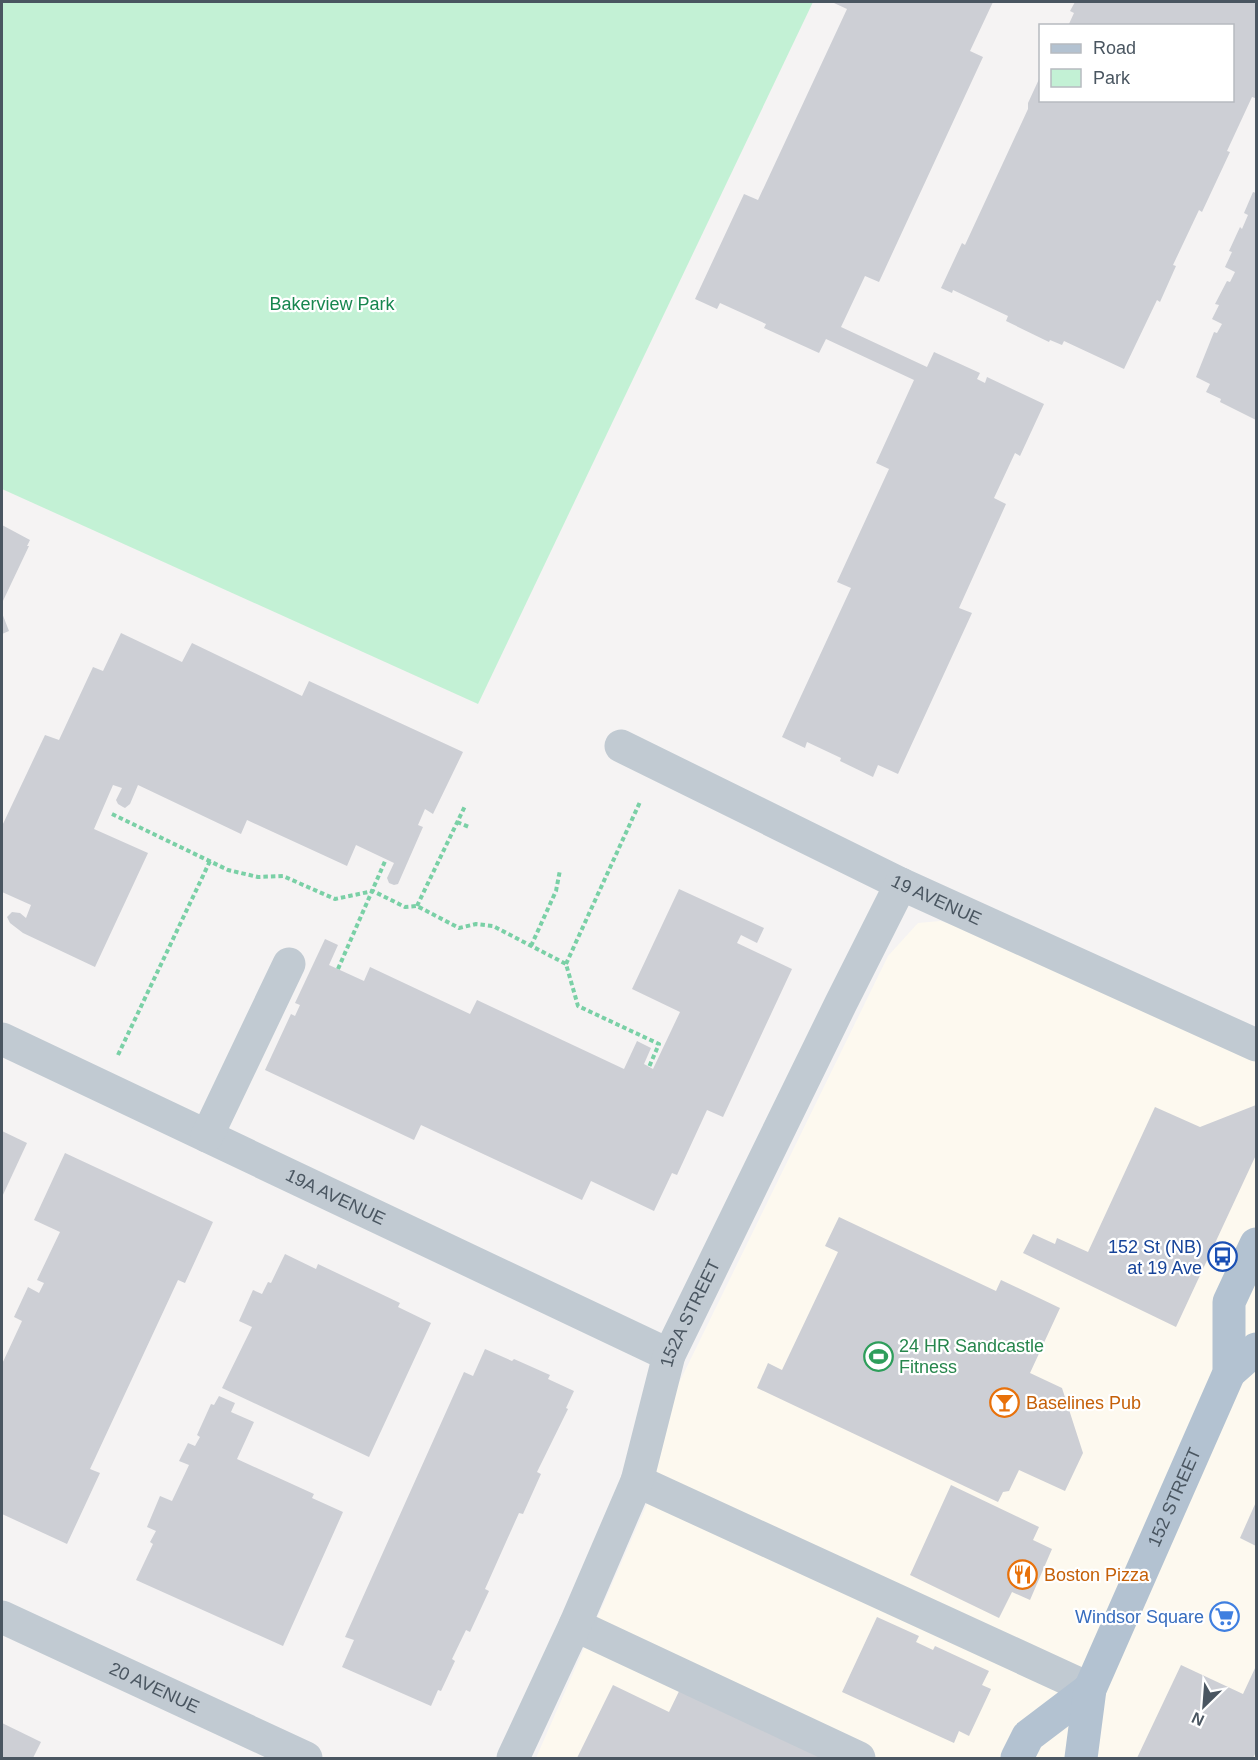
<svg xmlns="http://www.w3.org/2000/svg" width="1258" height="1760" viewBox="0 0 1258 1760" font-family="Helvetica,sans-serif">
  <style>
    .commercial { fill: #fdf9ef }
    .green { fill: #c3f1d5 }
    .building { fill: #cdcfd5 }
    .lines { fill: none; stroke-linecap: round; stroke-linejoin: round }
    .path { stroke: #7ad0a6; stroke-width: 4; stroke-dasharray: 4.5 3; stroke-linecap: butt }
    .minor { stroke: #c1cad2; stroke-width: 33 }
    .major { stroke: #b3c2d1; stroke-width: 33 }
    .labels { text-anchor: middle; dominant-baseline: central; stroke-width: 4.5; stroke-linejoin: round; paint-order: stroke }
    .park-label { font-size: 18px; fill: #17864f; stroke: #fff }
    .street-label { font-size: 18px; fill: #4a5661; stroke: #fff }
    .transit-label { font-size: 18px; fill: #164399; stroke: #fff; text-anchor: end }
    .leisure-label { font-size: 18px; fill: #27864d; stroke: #fff; text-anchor: start }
    .food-label { font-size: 18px; fill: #c56008; stroke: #fff; text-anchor: start }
    .shop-label { font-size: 18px; fill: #366cbe; stroke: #fff; text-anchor: end }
  </style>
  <rect width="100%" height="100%" fill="#f5f3f3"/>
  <!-- commercial -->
  <path class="commercial" d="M940,921L1060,956L1256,1045V1758H536L651,1495L676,1389L888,956L918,923Z"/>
  <!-- green -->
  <path class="green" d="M2,2H813L478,704L2,489Z"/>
  <!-- building -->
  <g class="building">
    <path d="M834,2H993L970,51L983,57L879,282L865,276L841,327L927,367L934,352L980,373L977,379L985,383L987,377L1044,404L1020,456L1015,453L994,498L1006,504L959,608L972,613L898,774L878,765L873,777L840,761L841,758L807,742L805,748L782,737L851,588L837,582L889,469L876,463L914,380L826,339L819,353L764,328L766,324L720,303L717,309L695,299L744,194L758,200L847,9L834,3Z"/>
    <path d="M1075,2H1256V95L1255,98L1252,97L1227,151L1230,152L1202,212L1199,210L1173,265L1176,266L1160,302L1157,300L1124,369L1064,341L1062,345L1050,340L1049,342L1006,321L1008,316L953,290L952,293L941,288L962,243L965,245L1028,109V103L1040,77V100H1232V26H1068L1074,13L1070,11Z"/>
    <path d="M1253,192L1256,193V420L1220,402L1221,399L1206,392L1210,384L1196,377L1214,332L1217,333L1222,324L1212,319L1219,305L1215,304L1227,281L1230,282L1235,272L1225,267L1232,252L1229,251L1240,227L1242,229L1248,215L1244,213Z"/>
    <path d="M2,525L30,540L27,546H29L2,603Z"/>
    <path d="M2,613L9,631L2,634Z"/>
    <path d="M121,633L182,662L192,643L302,696L309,681L463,752L433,814L425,809L418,825L423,827L398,884L394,885L389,883L387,878L394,863L356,845L347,866L247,820L241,834L138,785L130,804L125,808L123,807L118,804L116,800L122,788L113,785L94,829L148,853L95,967L23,933L10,923L7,917L12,912L20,913L26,918L31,905L2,892V826L45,735L59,740L93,667L103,671Z"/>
    <path d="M679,889L764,928L757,943L741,935L737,943L792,969L723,1117L707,1110L677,1175L672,1173L654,1211L591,1181L582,1200L421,1125L414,1140L265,1070L291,1014L295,1016L300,1005L295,1003L325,939L338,945L329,965L364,981L370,967L470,1014L477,1000L624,1069L637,1041L651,1048L644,1064L653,1069L680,1012L632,989Z"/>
    <path d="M1256,1105V1155L1176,1327L1023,1253L1033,1234L1055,1244L1057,1238L1088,1252L1155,1107L1200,1127Z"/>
    <path d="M2,1131L27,1143L2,1197Z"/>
    <path d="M65,1153L213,1222L185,1283L178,1280L90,1469L100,1473L67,1544L2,1514V1364L22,1321L14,1317L28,1287L39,1293L44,1283L37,1280L60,1232L34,1220Z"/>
    <path d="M839,1217L996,1291L1001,1280L1060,1308L1030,1373L1062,1388L1083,1453L1065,1491L1019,1470L1009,1491L1003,1492L998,1502L757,1388L768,1363L782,1370L838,1252L825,1246Z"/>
    <path d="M285,1254L316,1269L318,1264L400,1303L398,1307L431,1323L369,1457L222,1388L252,1327L239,1321L253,1290L262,1294L268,1282L271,1283Z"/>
    <path d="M485,1349L512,1361L514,1359L550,1375L548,1379L574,1391L566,1408L568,1409L537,1472L541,1474L523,1514L519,1513L485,1589L489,1591L470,1632L466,1630L452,1659L455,1661L441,1691L438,1690L431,1706L342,1667L354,1640L345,1637L464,1372L473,1376Z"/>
    <path d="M219,1396L235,1403L231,1412L254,1422L237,1459L314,1494L312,1498L343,1512L283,1646L136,1580L153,1544L150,1542L156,1531L147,1527L160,1496L172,1501L189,1465L179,1461L188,1443L195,1446L200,1437L197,1435L211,1404L214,1405Z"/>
    <path d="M951,1485L1039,1527L1033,1540L1052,1549L1030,1600L1012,1592L999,1618L910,1575Z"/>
    <path d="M1256,1502V1546L1240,1538Z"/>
    <path d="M877,1617L919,1636L916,1642L933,1650L935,1646L989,1671L982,1685L991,1689L969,1736L959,1731L954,1743L842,1692Z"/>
    <path d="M1181,1665L1243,1694L1256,1666V1752L1253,1758H1137Z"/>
    <path d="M683,1683L840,1758H577L613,1685L669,1712Z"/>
    <path d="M2,1723L41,1742L33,1758H2Z"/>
  </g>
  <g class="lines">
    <!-- path -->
    <g class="path">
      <path d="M112,814L228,870L258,877L283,876L335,899L373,891L405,907L417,906L459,928L476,924L493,926L566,964L578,1006L659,1044L649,1067"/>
      <path d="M457,822L469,827"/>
      <path d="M417,906L465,806"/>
      <path d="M531,946L556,891L560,870"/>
      <path d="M566,964L640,802"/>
      <path d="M338,969L386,859"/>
      <path d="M118,1055L210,861"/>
    </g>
    <!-- minor -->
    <g class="minor">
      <path id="s1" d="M621,746L901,884L1256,1045"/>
      <path id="s2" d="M2,1039L669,1355"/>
      <path d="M207,1136L289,964"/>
      <path d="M637,1481L1090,1689"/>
      <path id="s3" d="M2,1617L306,1758"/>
      <path d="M575,1625L859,1758"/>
      <path id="s4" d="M513,1758L575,1625L637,1481L669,1355L841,1003L901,884"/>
    </g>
    <!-- major -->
    <g class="major">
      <path d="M1229,1373L1256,1349"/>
      <path d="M1017,1758L1028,1736L1090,1689"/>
      <path id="s5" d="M1081,1758L1090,1689L1229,1373V1302L1256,1244"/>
    </g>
  </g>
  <!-- icons -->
  <defs>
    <symbol id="bus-ring" viewBox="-11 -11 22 22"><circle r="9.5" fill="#fff" stroke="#1a4fb4" stroke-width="1.5"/><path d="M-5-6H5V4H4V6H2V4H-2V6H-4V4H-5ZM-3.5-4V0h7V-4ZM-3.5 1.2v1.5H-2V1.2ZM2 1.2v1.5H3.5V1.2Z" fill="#1a4fb4"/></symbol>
    <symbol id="stadium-ring" viewBox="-11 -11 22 22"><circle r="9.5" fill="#fff" stroke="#2e9e5b" stroke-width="1.5"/><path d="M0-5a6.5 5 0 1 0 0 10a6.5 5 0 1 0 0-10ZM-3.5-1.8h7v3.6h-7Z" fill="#2e9e5b"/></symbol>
    <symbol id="bar-ring" viewBox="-11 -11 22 22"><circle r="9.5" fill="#fff" stroke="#e8710a" stroke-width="1.5"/><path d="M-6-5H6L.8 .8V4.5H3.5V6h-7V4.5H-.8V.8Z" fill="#e8710a"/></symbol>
    <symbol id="restaurant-ring" viewBox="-11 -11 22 22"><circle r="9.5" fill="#fff" stroke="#e8710a" stroke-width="1.5"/><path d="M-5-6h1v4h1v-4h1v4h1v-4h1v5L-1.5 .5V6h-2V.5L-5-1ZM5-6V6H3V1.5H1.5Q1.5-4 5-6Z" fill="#e8710a"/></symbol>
    <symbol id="supermarket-ring" viewBox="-11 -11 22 22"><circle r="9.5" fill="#fff" stroke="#3f7fe0" stroke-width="1.5"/><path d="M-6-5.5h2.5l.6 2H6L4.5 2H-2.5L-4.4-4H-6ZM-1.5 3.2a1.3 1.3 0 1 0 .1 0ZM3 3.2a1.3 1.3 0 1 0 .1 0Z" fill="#3f7fe0"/></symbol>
  </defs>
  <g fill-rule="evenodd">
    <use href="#bus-ring" x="1206" y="1240" width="33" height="33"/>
    <use href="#stadium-ring" x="862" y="1340" width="33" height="33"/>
    <use href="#bar-ring" x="988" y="1386" width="33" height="33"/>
    <use href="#restaurant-ring" x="1006" y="1558" width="33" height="33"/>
    <use href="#supermarket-ring" x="1208" y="1600" width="33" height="33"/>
  </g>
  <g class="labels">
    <!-- park labels -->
    <g class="park-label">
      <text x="332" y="304">Bakerview Park</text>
    </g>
    <!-- street labels -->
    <g class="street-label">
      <text stroke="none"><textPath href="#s1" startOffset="351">19 AVENUE</textPath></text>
      <text stroke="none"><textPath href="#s2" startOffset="369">19A AVENUE</textPath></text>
      <text stroke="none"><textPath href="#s4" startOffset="480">152A STREET</textPath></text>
      <text stroke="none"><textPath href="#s5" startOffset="279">152 STREET</textPath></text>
      <text stroke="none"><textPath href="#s3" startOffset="168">20 AVENUE</textPath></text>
    </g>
    <!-- transit labels -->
    <g class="transit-label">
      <text x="1202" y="1247">152 St (NB)<tspan x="1202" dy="21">at 19 Ave</tspan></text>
    </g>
    <!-- leisure labels -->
    <g class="leisure-label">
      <text x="899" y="1346">24 HR Sandcastle<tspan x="899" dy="21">Fitness</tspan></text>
    </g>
    <!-- food labels -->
    <g class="food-label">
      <text x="1026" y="1403">Baselines Pub</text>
      <text x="1044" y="1575">Boston Pizza</text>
    </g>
    <!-- shop labels -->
    <g class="shop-label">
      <text x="1204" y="1617">Windsor Square</text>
    </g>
  </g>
  <!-- border -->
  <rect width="1258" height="1760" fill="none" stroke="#4a5661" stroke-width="6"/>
  <!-- legend -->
  <rect x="1039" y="24" width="195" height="78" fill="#ffffff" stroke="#b7bbc0" stroke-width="1.5"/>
  <rect x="1051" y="44" width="30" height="9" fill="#b3c2d1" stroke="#b7bbc0" stroke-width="1.5"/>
  <text x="1093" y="54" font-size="18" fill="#4a5661">Road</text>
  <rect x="1051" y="69" width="30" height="18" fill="#c3f1d5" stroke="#b7bbc0" stroke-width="1.5"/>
  <text x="1093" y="84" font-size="18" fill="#4a5661">Park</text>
  <!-- north arrow -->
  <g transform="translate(1204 1706) rotate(205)" stroke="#ffffff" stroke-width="4.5" paint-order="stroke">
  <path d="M0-4.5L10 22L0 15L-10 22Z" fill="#4a5661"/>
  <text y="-9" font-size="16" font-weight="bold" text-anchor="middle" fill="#4a5661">N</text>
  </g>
</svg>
